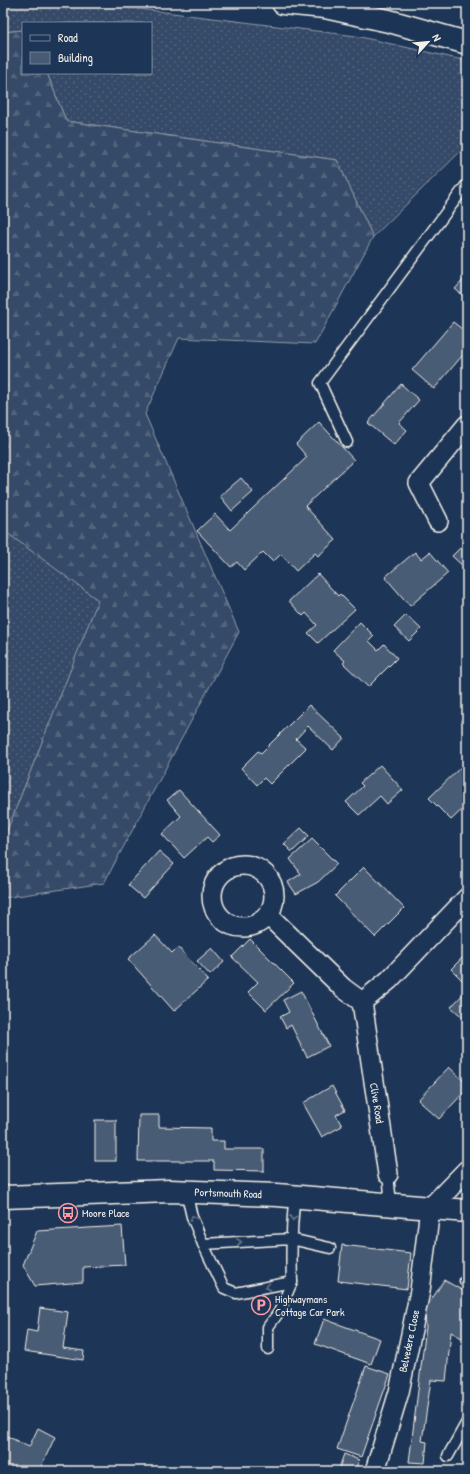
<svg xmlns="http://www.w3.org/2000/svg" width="470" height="1474" viewBox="0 0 470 1474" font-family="'Patrick Hand',sans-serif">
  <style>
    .grass { fill: url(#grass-dots); stroke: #949ea8 }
    .forest { fill: url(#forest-firs); stroke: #949ea8 }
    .building { fill: #485b74; stroke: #f4f1e8 }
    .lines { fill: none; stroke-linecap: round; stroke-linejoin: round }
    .service-casing { stroke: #f4f1e8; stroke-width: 13 }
    .minor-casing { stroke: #f4f1e8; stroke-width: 22 }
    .primary-casing { stroke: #f4f1e8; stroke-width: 25 }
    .service { stroke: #1d3557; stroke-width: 10 }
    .minor { stroke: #1d3557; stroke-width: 19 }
    .primary { stroke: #1d3557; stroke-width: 22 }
    .oneway { stroke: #68778a }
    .labels { text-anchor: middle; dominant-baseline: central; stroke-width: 3.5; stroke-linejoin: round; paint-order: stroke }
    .street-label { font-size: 11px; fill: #f4f1e8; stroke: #1d3557 }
    .poi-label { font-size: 11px; fill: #f4f1e8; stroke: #1d3557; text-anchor: start }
  </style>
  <defs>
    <pattern id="grass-dots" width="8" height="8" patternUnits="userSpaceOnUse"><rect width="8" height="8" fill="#354a67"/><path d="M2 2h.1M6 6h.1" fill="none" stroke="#53657d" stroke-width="1.8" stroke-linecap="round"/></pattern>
    <pattern id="forest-firs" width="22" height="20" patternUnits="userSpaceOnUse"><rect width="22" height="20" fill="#354a67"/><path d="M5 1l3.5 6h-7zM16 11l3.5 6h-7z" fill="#53657d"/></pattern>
  </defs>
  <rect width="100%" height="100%" fill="#1d3557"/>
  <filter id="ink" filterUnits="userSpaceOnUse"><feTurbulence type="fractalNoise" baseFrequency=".025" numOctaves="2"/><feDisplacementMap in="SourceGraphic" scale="8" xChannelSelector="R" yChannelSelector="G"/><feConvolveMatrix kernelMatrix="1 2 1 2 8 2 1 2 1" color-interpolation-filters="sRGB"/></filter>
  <g filter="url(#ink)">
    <!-- grass -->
    <g class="grass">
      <path d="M3,3H106L116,6L356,36L467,61V145L373,237L337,160L66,121L47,73H151V23H23V30L3,32Z"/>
      <path d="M3,530L99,599L3,841Z"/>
    </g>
    <!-- forest -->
    <path class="forest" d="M23,30V73H47L66,121L337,160L373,237L315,344L179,338L145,414L239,632L104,883L3,898V841L98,600L3,530V32Z"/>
    <!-- building -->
    <g class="building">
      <path d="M467,276V299L455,289Z"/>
      <path d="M453,322L467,333V350L434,389L412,370Z"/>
      <path d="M401,384L419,400L399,423L407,430L394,445L368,423Z"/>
      <path d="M319,422L354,460L305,506L336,540L318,556L315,553L296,571L281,554L273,562L263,552L244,570L237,562L231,567L197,531L215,514L230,530L307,457L296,444Z"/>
      <path d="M241,478L253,492L232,511L220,496Z"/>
      <path d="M467,541V570L452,556Z"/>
      <path d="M415,552L421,559L430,552L448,573L410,606L385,577Z"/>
      <path d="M318,574L338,596L340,594L355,609L318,643L308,633L317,625L306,613L303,616L289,601Z"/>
      <path d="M406,615L421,629L409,641L394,627Z"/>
      <path d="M360,622L374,636L369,641L378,650L384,644L397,658L368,687L343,663L345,661L333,650Z"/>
      <path d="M309,705L344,738L333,750L308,726L296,739L306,748L270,784L264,778L257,785L241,768L258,751L261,753Z"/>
      <path d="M467,761V805L451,820L429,798Z"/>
      <path d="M380,765L403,790L387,804L380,796L359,815L346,802L363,786L360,783Z"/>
      <path d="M179,790L220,835L212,842L207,837L184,858L162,834L181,816L167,800Z"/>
      <path d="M301,828L309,836L292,852L284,844Z"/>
      <path d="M312,839L337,864L318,882L296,894L288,882L301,874L290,859Z"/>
      <path d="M159,851L174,864L143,898L128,885Z"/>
      <path d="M364,867L404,908L375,937L335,896Z"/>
      <path d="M155,935L172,953L178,947L208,980L174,1011L128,959Z"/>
      <path d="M250,939L294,983L266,1010L248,992L258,982L232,957Z"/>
      <path d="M212,948L224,962L210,975L197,961Z"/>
      <path d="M463,957L467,962V981L465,983L451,969Z"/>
      <path d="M467,990V1021L451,1007Z"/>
      <path d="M301,991L329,1046L307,1057L291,1025L286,1028L280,1017L289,1012L283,1000Z"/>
      <path d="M449,1067L467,1084V1089L439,1119L418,1100Z"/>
      <path d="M332,1086L345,1110L336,1115L342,1126L322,1137L303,1103Z"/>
      <path d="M139,1115H159V1127L211,1128V1141H224V1149H264V1171L214,1170V1161H138Z"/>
      <rect x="95" y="1120" width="21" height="41"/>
      <path d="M122,1226L125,1265L83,1267V1282L35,1286L23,1265L37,1231Z"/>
      <path d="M342,1245L411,1253L407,1289L338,1281Z"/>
      <path d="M444,1280L467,1293V1341L451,1332L446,1381L431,1380L422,1441L427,1442L425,1463L409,1462L426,1327L425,1310Z"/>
      <path d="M40,1308L68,1312L63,1348L84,1351L83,1360L24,1351L27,1330L37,1332Z"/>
      <path d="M324,1319L380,1339L371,1364L315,1344Z"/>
      <path d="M366,1366L390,1374L361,1457L337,1449Z"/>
      <path d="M38,1428L55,1437L39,1471H7L3,1469V1434L29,1447Z"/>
      <path d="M344,1454L359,1460L355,1471H338Z"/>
      <path d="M64,1467L73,1471H62Z"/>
    </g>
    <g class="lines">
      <defs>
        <g id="service">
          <path d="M347,442L320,383L467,184"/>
          <path d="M388,1174L391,1204"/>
          <path d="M186,1191L192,1217L203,1244"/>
          <path d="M295,1196C291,1225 291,1253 292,1282L236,1293L224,1288L203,1244L291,1239L330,1248"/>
          <path d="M465,1281H467"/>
          <path d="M268,1349V1327L279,1312L292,1282"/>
          <path d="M448,1456L467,1422"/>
        </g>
        <g id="minor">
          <path d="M438,521L419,483L467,425"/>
          <circle cx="243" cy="896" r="31"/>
          <path d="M268,915L343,988L362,1002"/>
          <path d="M388,1174L362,1002L389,980L467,898"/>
          <path d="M375,1471L399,1392L420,1291L430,1208L467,1170"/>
        </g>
        <g id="primary">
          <path d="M283,3L325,7L389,21L467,43"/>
          <path d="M3,1197L170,1191L277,1195L467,1211"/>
        </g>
      </defs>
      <!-- service casing -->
      <use href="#service" class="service-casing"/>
      <!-- minor casing -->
      <use href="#minor" class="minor-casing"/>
      <!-- primary casing -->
      <use href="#primary" class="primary-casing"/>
      <!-- service -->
      <use href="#service" class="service"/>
      <!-- minor -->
      <use href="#minor" class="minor"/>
      <!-- primary -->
      <use href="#primary" class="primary"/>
    </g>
    <!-- one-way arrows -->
    <defs><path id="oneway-chevron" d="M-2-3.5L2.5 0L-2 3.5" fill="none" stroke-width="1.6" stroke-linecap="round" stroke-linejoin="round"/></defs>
    <g class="oneway">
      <use href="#oneway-chevron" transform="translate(193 1218) rotate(-109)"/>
      <use href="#oneway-chevron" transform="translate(293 1218) rotate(95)"/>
      <use href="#oneway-chevron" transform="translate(239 1242) rotate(-2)"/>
      <use href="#oneway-chevron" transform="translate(268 1287) rotate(169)"/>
    </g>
  </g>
  <!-- icons -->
  <defs>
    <symbol id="bus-ring" viewBox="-11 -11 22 22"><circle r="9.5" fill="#1d3557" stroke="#ff9aa2" stroke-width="1.5"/><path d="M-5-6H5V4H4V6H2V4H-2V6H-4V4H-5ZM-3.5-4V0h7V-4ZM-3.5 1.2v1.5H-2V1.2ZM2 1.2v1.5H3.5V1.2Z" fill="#ff9aa2"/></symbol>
    <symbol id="parking-ring" viewBox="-11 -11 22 22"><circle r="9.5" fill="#1d3557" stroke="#ff9aa2" stroke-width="1.5"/><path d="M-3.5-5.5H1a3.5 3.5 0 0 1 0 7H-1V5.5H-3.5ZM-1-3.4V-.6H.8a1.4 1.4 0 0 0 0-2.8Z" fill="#ff9aa2"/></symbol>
  </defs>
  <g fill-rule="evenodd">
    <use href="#bus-ring" x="57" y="1202" width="22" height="22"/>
    <use href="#parking-ring" x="250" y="1294" width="22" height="22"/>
  </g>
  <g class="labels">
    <!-- street labels -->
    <g class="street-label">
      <text transform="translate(377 1103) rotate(81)">Clive Road</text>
      <text transform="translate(228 1193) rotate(2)">Portsmouth Road</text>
      <text transform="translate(409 1341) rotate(-78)">Belvedere Close</text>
    </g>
    <!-- poi labels -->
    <g class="poi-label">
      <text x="82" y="1213">Moore Place</text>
      <text x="275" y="1299">Highwaymans<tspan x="275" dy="13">Cottage Car Park</tspan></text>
    </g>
  </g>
  <!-- margin -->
  <rect width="470" height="1474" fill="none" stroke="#1d3557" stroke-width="16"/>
  <rect x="8" y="8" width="454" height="1458" fill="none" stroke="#f4f1e8" stroke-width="1.5" filter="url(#ink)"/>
  <!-- legend -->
  <rect x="22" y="22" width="130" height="52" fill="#1d3557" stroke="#738091"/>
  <rect x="30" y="35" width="20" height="6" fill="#1d3557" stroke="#738091"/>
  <text x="58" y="42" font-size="12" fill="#f4f1e8">Road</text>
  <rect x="30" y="52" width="20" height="12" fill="#485b74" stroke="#738091"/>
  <text x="58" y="62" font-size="12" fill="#f4f1e8">Building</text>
  <!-- north arrow -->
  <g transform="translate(428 42) rotate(63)" stroke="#1d3557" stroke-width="3" paint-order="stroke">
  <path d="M0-3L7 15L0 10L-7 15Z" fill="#f4f1e8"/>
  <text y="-6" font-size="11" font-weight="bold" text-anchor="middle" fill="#f4f1e8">N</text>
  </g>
</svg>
